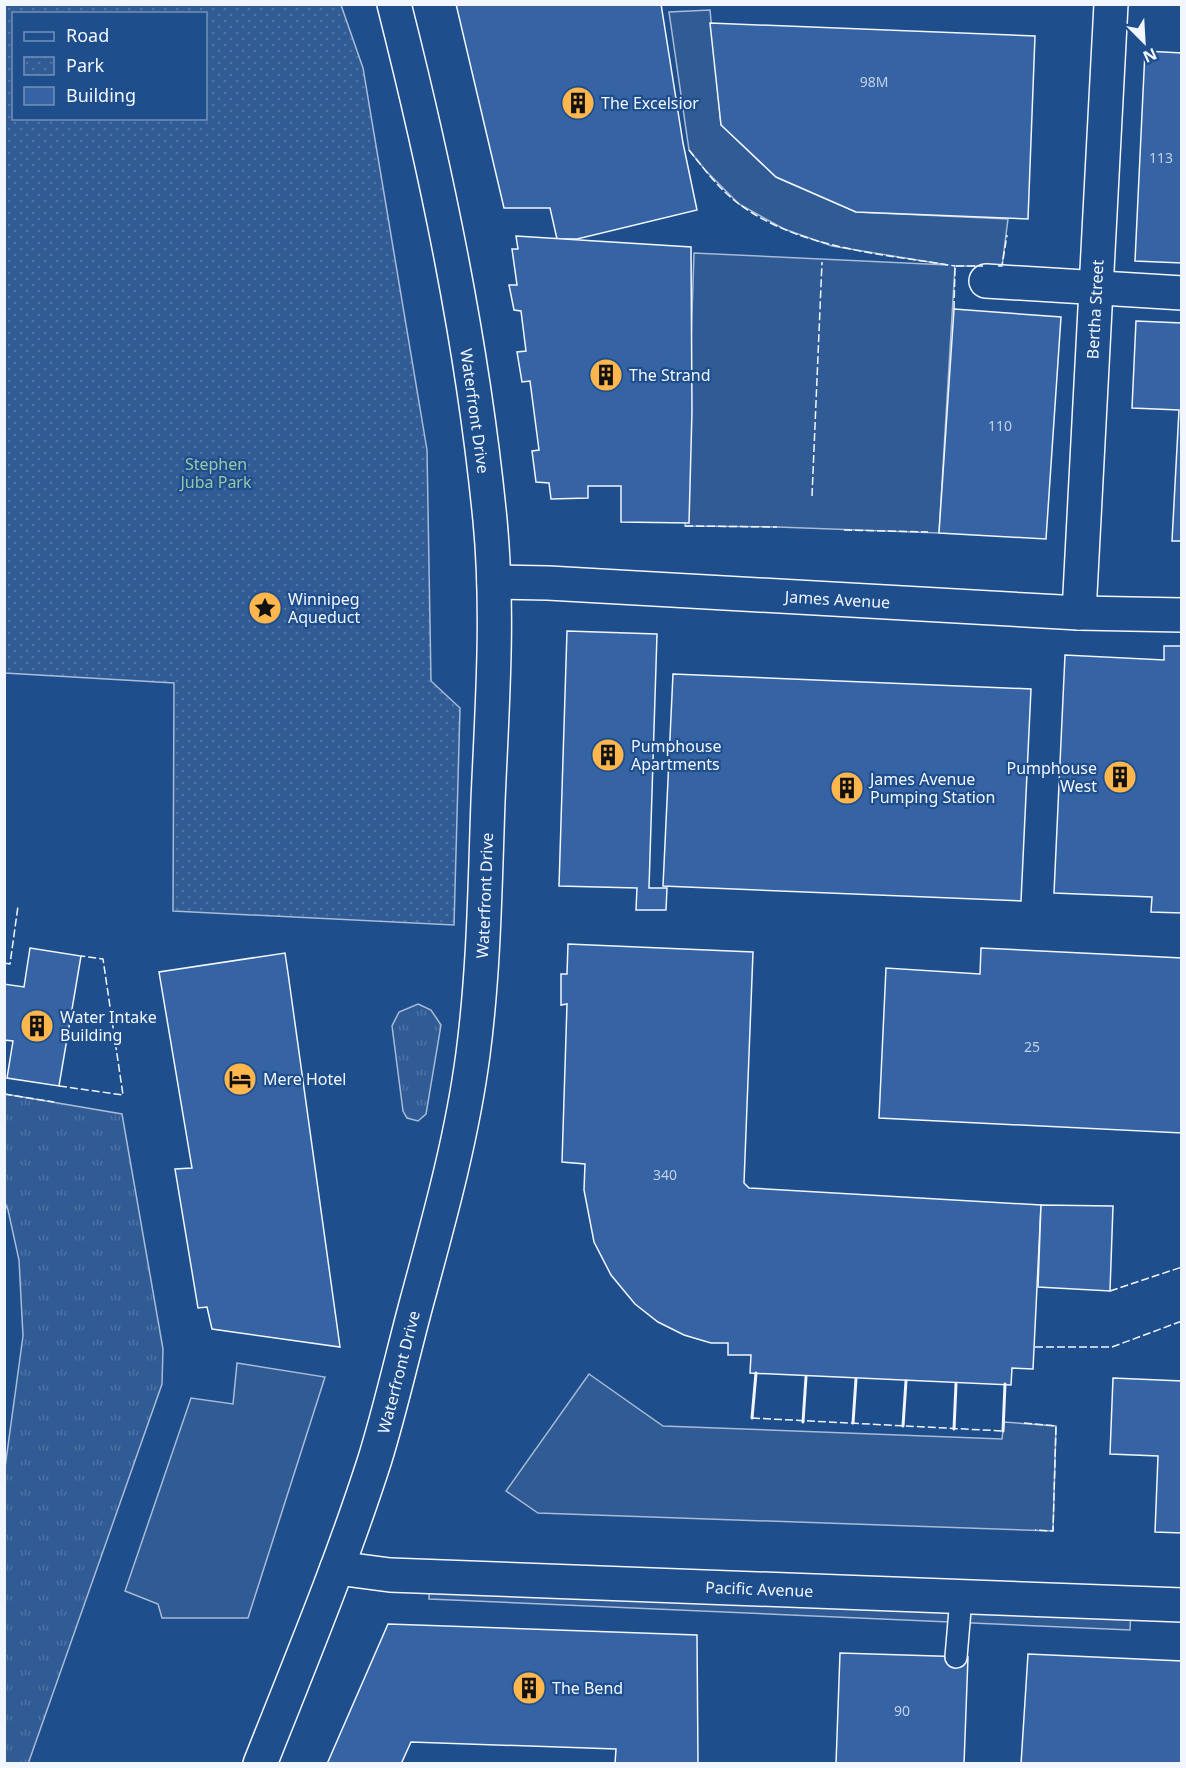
<svg xmlns="http://www.w3.org/2000/svg" width="1186" height="1768" viewBox="0 0 1186 1768" font-family="'Noto Sans',sans-serif">
  <style>
    .grass { fill: url(#grass-tufts); stroke: #a8bbd7; stroke-width: 1.5 }
    .park { fill: url(#park-dots); stroke: #a8bbd7; stroke-width: 1.5; fill-rule: evenodd }
    .built { fill: #305b95; stroke: #a8bbd7; stroke-width: 1.5 }
    .building { fill: #3563a3; stroke: #f2f6ff; stroke-width: 1.5 }
    .lines { fill: none; stroke-linecap: round; stroke-linejoin: round }
    .lane-casing { stroke: #f2f6ff; stroke-width: 24 }
    .street-casing { stroke: #f2f6ff; stroke-width: 36 }
    .secondary-casing { stroke: #f2f6ff; stroke-width: 36 }
    .lane { stroke: #1f4e8c; stroke-width: 21 }
    .street { stroke: #1f4e8c; stroke-width: 33 }
    .secondary { stroke: #1f4e8c; stroke-width: 33 }
    .fence { stroke: #f2f6ff; stroke-width: 1.5; stroke-dasharray: 8 3; stroke-linecap: butt }
    .wall { stroke: #f2f6ff; stroke-width: 3 }
    .labels { text-anchor: middle; dominant-baseline: central; stroke-width: 4.5; stroke-linejoin: round; paint-order: stroke }
    .number-label { font-size: 14px; fill: #c3d1e8 }
    .poi-label { font-size: 16px; fill: #f2f6ff; stroke: #1f4e8c; text-anchor: start }
    .street-label { font-size: 16px; fill: #f2f6ff; stroke: #1f4e8c }
    .park-label { font-size: 16px; fill: #97c8a6; stroke: #1f4e8c }
  </style>
  <defs>
    <pattern id="grass-tufts" width="24" height="20" patternUnits="userSpaceOnUse" patternTransform="scale(1.5)"><rect width="24" height="20" fill="#305b95"/><path d="M3 7l-1-3M5 7V3M7 7l1-3M15 17l-1-3M17 17v-4M19 17l1-3" fill="none" stroke="#4e73a5"/></pattern>
    <pattern id="park-dots" width="8" height="8" patternUnits="userSpaceOnUse" patternTransform="scale(1.5)"><rect width="8" height="8" fill="#305b95"/><path d="M2 2h.1M6 6h.1" fill="none" stroke="#4e73a5" stroke-width="1.8" stroke-linecap="round"/></pattern>
  </defs>
  <rect width="100%" height="100%" fill="#1f4e8c"/>
  <!-- grass -->
  <g class="grass">
    <path d="M418,1004L431,1010L441,1025L426,1114L418,1121L407,1118L403,1111L392,1026L399,1012Z"/>
    <path d="M5,1094L122,1114L163,1349L162,1384L28,1764L4,1763V1475L23,1336L19,1260L8,1210L5,1203Z"/>
  </g>
  <!-- park -->
  <path class="park" d="M4,5H341L363,68L427,450L431,681L460,708L454,925L173,911L174,683L5,673ZM14,14H206V118H14Z"/>
  <!-- built -->
  <g class="built">
    <path d="M710,10L721,125L776,177L856,212L1008,219L1002,266H955L939,533L777,527L685,526L694,253L948,265L832,246L784,229L739,204L706,171L689,150L669,12Z"/>
    <path d="M237,1363L325,1377L248,1618H162L158,1604L125,1591L191,1398L233,1404Z"/>
    <path d="M589,1374L663,1426L1002,1439L1004,1422L1056,1426L1053,1531L538,1513L506,1491Z"/>
    <path d="M430,1579L1131,1609L1130,1630L429,1599Z"/>
  </g>
  <!-- building -->
  <g class="building">
    <path d="M456,4H661L683,143L697,210L577,239H557L550,208H504Z"/>
    <path d="M710,23L1035,36L1028,219L856,212L776,177L721,125Z"/>
    <path d="M1145,51L1182,53V263L1135,261Z"/>
    <path d="M516,236L691,247L692,411L689,523L621,522V486H588V498L551,499L549,483L536,482L532,451L539,450L530,381L522,382L517,352L526,351L521,311L514,310L509,285H517L512,249H518Z"/>
    <path d="M954,309L1061,317L1046,539L939,533Z"/>
    <path d="M1136,321L1182,323V541H1172L1179,410L1132,408Z"/>
    <path d="M567,631L657,634L649,888H667L666,910H636L637,888L559,886Z"/>
    <path d="M1164,646H1182V913L1151,912L1152,897L1054,893L1065,655L1164,660Z"/>
    <path d="M673,674L1031,689L1021,901L663,886Z"/>
    <path d="M568,944L753,952L744,1183L749,1188L1041,1205L1033,1369L1012,1368L1011,1385L750,1373L751,1355H728V1343H711L684,1335L658,1322L635,1304L611,1275L594,1242L584,1190L585,1164L562,1162L567,1004L561,1005V974H567Z"/>
    <path d="M30,948L81,956L59,1086L7,1078L13,1041L4,1040V984L24,987Z"/>
    <path d="M981,948L1182,958V1133L879,1118L886,968L980,974Z"/>
    <path d="M285,953L288,973L340,1347L212,1329L207,1307L198,1308L175,1169L192,1168L159,972Z"/>
    <path d="M1041,1205L1113,1206L1110,1291L1038,1287Z"/>
    <path d="M1113,1378L1182,1381V1533L1155,1532L1158,1456L1110,1454Z"/>
    <path d="M388,1624L697,1635L698,1764H615L616,1749L411,1742L401,1764H327Z"/>
    <path d="M840,1653L968,1657L964,1764H836Z"/>
    <path d="M1028,1654L1182,1661V1764H1021Z"/>
  </g>
  <g class="lines">
    <defs>
      <path id="lane" d="M956,1657L961,1598"/>
      <g id="street">
        <path d="M986,281L1182,293"/>
        <path id="s1" d="M494,582L548,583L1079,613L1182,615"/>
        <path id="s2" d="M1079,613L1111,4"/>
      </g>
      <g id="secondary">
        <path id="s3" d="M337,1568L390,1575L1182,1605"/>
        <path id="s4" d="M260,1764C300,1663 342,1562 375,1459C391,1407 403,1353 417,1301C439,1220 462,1138 473,1054C484,970 485,885 488,801C492,708 499,614 490,520C473,346 437,174 394,4"/>
      </g>
    </defs>
    <!-- lane casing -->
    <use href="#lane" class="lane-casing"/>
    <!-- street casing -->
    <use href="#street" class="street-casing"/>
    <!-- secondary casing -->
    <use href="#secondary" class="secondary-casing"/>
    <!-- lane -->
    <use href="#lane" class="lane"/>
    <!-- street -->
    <use href="#street" class="street"/>
    <!-- secondary -->
    <use href="#secondary" class="secondary"/>
    <!-- fence -->
    <g class="fence">
      <path d="M689,150C704,169 720,190 739,204C800,249 883,254 955,266"/>
      <path d="M998,266H1002L1007,235"/>
      <path d="M954,309L955,266H983"/>
      <path d="M812,496L822,262"/>
      <path d="M685,526L777,527"/>
      <path d="M844,530L928,532"/>
      <path d="M4,963L10,964L18,906"/>
      <path d="M59,1086L123,1095L103,959L81,956"/>
      <path d="M4,1094L54,1102"/>
      <path d="M1110,1291L1182,1267"/>
      <path d="M1035,1347H1112L1182,1321"/>
      <path d="M752,1418L1003,1431"/>
      <path d="M1024,1423L1056,1426L1053,1531L1035,1530"/>
    </g>
    <!-- wall -->
    <g class="wall">
      <path d="M752,1418L756,1373"/>
      <path d="M803,1422L806,1377"/>
      <path d="M853,1423L856,1379"/>
      <path d="M903,1426L906,1381"/>
      <path d="M954,1429L956,1384"/>
      <path d="M1003,1431L1005,1384"/>
    </g>
  </g>
  <!-- icons -->
  <defs>
    <symbol id="building-disc" viewBox="-11 -11 22 22"><circle r="9.5" fill="#ffb74d" stroke="#1f4e8c"/><path d="M-4-6H4V6H1V3H-1V6H-4ZM-2.5-4.3h1.7v1.8h-1.7ZM.8-4.3h1.7v1.8H.8ZM-2.5-1h1.7V.8h-1.7ZM.8-1h1.7V.8H.8Z" fill="#111"/></symbol>
    <symbol id="sight-disc" viewBox="-11 -11 22 22"><circle r="9.5" fill="#ffb74d" stroke="#1f4e8c"/><path d="M0-6L1.8-2.2L6-1.7L2.9 1.2L3.7 5.4L0 3.3L-3.7 5.4L-2.9 1.2L-6-1.7L-1.8-2.2Z" fill="#111"/></symbol>
    <symbol id="hotel-disc" viewBox="-11 -11 22 22"><circle r="9.5" fill="#ffb74d" stroke="#1f4e8c"/><path d="M-6-4.5h1.5V1H6V5H4.5V3h-9V5H-6ZM-4 0a1.8 1.8 0 1 1 3.6 0ZM.5 0V-2.5h3Q6-2.5 6 0Z" fill="#111"/></symbol>
  </defs>
  <g fill-rule="evenodd">
    <use href="#building-disc" x="559" y="84" width="38" height="38"/>
    <use href="#building-disc" x="587" y="356" width="38" height="38"/>
    <use href="#sight-disc" x="246" y="589" width="38" height="38"/>
    <use href="#building-disc" x="589" y="736" width="38" height="38"/>
    <use href="#building-disc" x="1101" y="758" width="38" height="38"/>
    <use href="#building-disc" x="828" y="769" width="38" height="38"/>
    <use href="#building-disc" x="18" y="1007" width="38" height="38"/>
    <use href="#hotel-disc" x="221" y="1060" width="38" height="38"/>
    <use href="#building-disc" x="510" y="1669" width="38" height="38"/>
  </g>
  <g class="labels">
    <!-- number labels -->
    <g class="number-label">
      <text x="874" y="81">98M</text>
      <text x="1161" y="157">113</text>
      <text x="1000" y="425">110</text>
      <text x="1032" y="1046">25</text>
      <text x="665" y="1174">340</text>
      <text x="902" y="1710">90</text>
    </g>
    <!-- poi labels -->
    <g class="poi-label">
      <text x="601" y="103">The Excelsior</text>
      <text x="629" y="375">The Strand</text>
      <text x="288" y="599">Winnipeg<tspan x="288" dy="18">Aqueduct</tspan></text>
      <text x="631" y="746">Pumphouse<tspan x="631" dy="18">Apartments</tspan></text>
      <text x="1097" y="768" text-anchor="end">Pumphouse<tspan x="1097" dy="18">West</tspan></text>
      <text x="870" y="779">James Avenue<tspan x="870" dy="18">Pumping Station</tspan></text>
      <text x="60" y="1017">Water Intake<tspan x="60" dy="18">Building</tspan></text>
      <text x="263" y="1079">Mere Hotel</text>
      <text x="552" y="1688">The Bend</text>
    </g>
    <!-- street labels -->
    <g class="street-label">
      <text stroke="none"><textPath href="#s2" startOffset="304">Bertha Street</textPath></text>
      <text transform="translate(475 411) rotate(82)">Waterfront Drive</text>
      <text stroke="none"><textPath href="#s1" startOffset="344">James Avenue</textPath></text>
      <text stroke="none"><textPath href="#s4" startOffset="902">Waterfront Drive</textPath></text>
      <text stroke="none"><textPath href="#s4" startOffset="416">Waterfront Drive</textPath></text>
      <text stroke="none"><textPath href="#s3" startOffset="423">Pacific Avenue</textPath></text>
    </g>
    <!-- park labels -->
    <g class="park-label">
      <text x="216" y="464">Stephen<tspan x="216" dy="18">Juba Park</tspan></text>
    </g>
  </g>
  <!-- border -->
  <rect width="1186" height="1768" fill="none" stroke="#f2f6ff" stroke-width="12"/>
  <!-- legend -->
  <rect x="12" y="12" width="195" height="108" fill="#1f4e8c" stroke="#7391ba" stroke-width="1.5"/>
  <rect x="24" y="32" width="30" height="9" fill="#1f4e8c" stroke="#7391ba" stroke-width="1.5"/>
  <text x="66" y="42" font-size="18" fill="#f2f6ff">Road</text>
  <rect x="24" y="57" width="30" height="18" fill="url(#park-dots)" stroke="#7391ba" stroke-width="1.5"/>
  <text x="66" y="72" font-size="18" fill="#f2f6ff">Park</text>
  <rect x="24" y="87" width="30" height="18" fill="#3563a3" stroke="#7391ba" stroke-width="1.5"/>
  <text x="66" y="102" font-size="18" fill="#f2f6ff">Building</text>
  <!-- north arrow -->
  <g transform="translate(1144 42) rotate(156)" stroke="#1f4e8c" stroke-width="4.5" paint-order="stroke">
  <path d="M0-4.5L10 22L0 15L-10 22Z" fill="#f2f6ff"/>
  <text y="-9" font-size="16" font-weight="bold" text-anchor="middle" fill="#f2f6ff">N</text>
  </g>
</svg>
